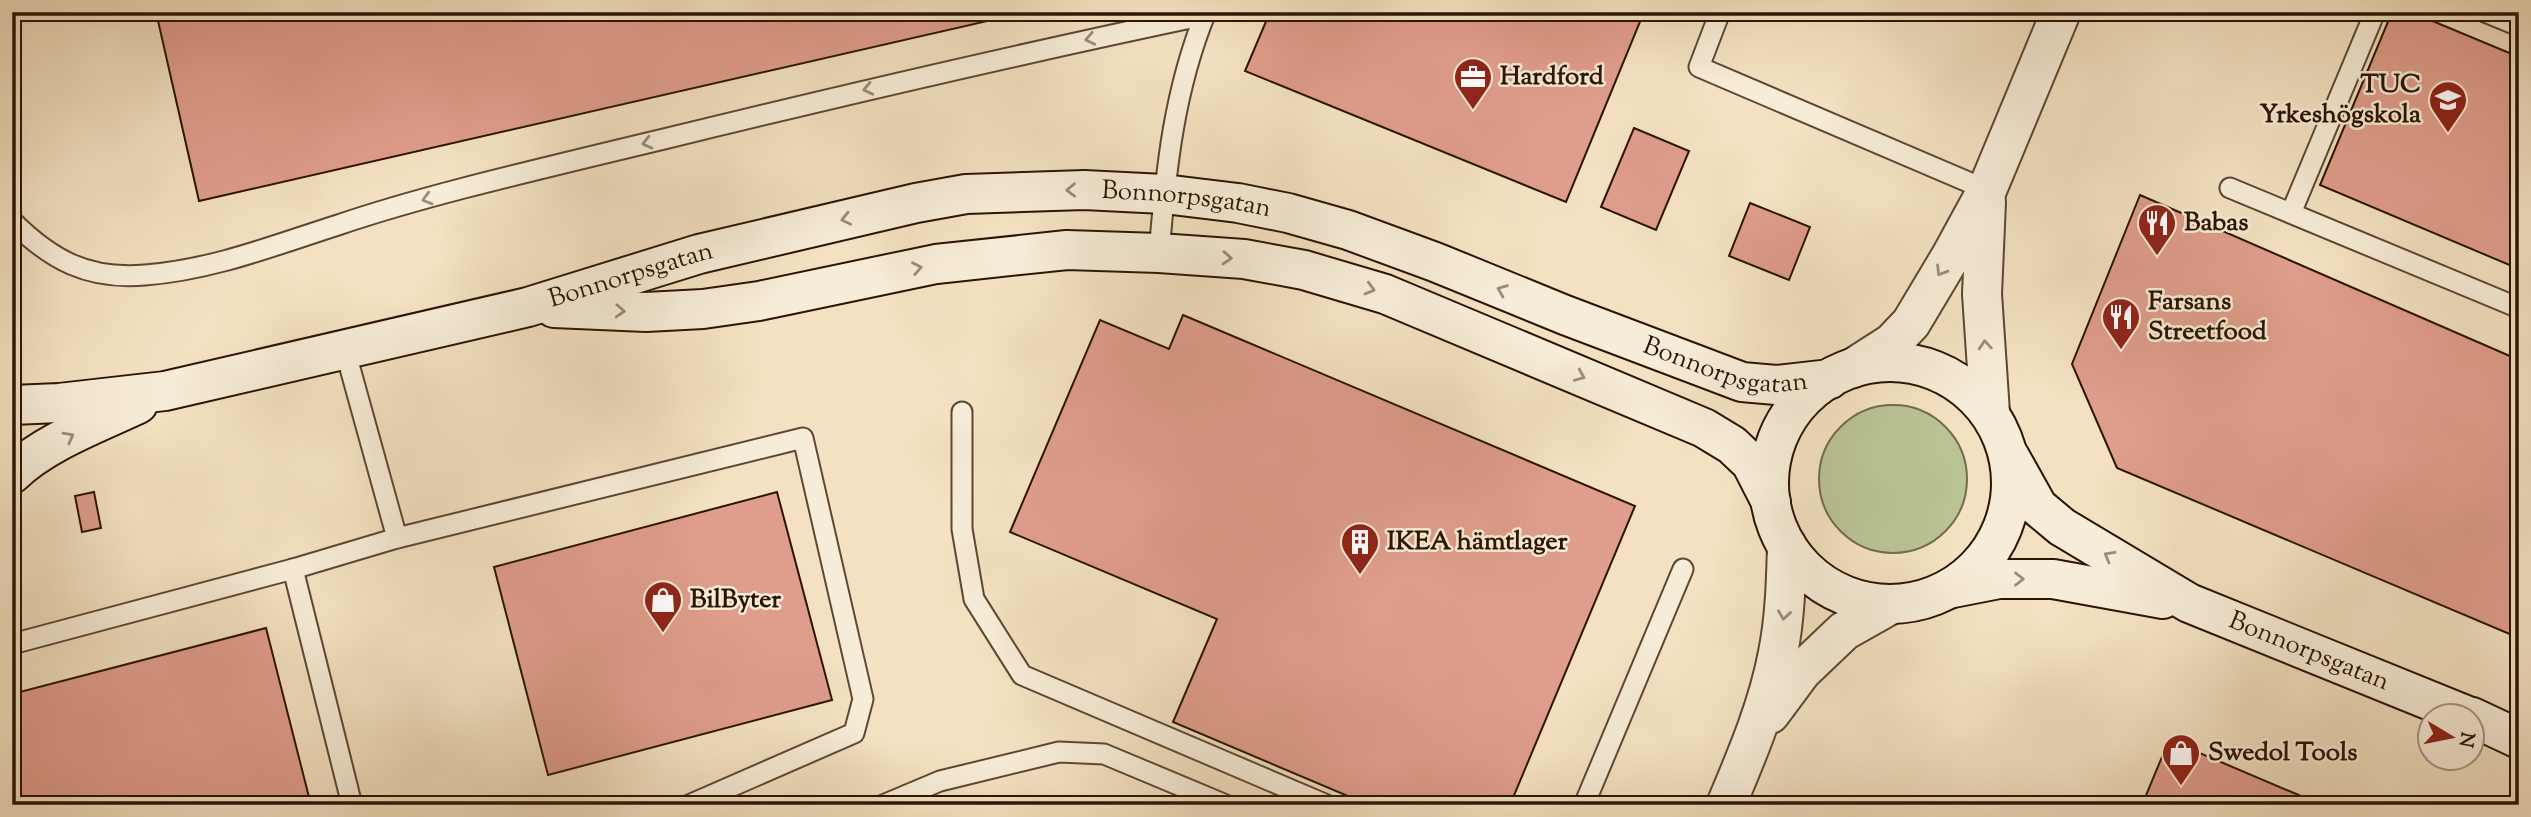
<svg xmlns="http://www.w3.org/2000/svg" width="2531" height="817" viewBox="0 0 2531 817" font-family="'Sorts Mill Goudy',serif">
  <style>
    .green { fill: #bac394; stroke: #726c4b; stroke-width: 2 }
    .building { fill: #df9d8b; stroke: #2b1402; stroke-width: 2 }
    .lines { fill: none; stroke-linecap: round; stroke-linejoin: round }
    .lane-casing { stroke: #5d4732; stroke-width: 23 }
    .street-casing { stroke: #5d4732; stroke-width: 42 }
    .secondary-casing { stroke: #2b1402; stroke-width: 42 }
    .lane { stroke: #f7ecd7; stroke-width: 19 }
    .street { stroke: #f7ecd7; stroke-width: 38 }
    .secondary { stroke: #f7ecd7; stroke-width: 38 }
    .oneway { stroke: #9b8b77 }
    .labels { text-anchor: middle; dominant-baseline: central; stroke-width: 5; stroke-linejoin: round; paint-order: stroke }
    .poi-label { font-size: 26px; font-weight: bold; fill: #2b1402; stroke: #f7ecd7; text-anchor: start }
    .street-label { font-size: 26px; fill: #2b1402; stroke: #f7ecd7 }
  </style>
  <rect width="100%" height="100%" fill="#f3e1c1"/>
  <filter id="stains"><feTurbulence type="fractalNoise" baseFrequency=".00286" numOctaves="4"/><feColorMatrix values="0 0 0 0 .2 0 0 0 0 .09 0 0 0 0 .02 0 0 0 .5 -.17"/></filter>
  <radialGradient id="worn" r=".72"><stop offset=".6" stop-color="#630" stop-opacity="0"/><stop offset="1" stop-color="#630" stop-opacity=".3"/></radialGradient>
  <!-- green -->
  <circle class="green" cx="1893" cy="479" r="74"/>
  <!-- building -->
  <g class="building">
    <path d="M156,12H1027L199,201Z"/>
    <path d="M1270,12H1644L1566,202L1245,71Z"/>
    <path d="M2392,12H2411L2519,57V269L2320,185Z"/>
    <path d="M1634,128L1689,151L1656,230L1601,207Z"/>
    <path d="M2140,195L2519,360V638L2117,468L2072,364Z"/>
    <path d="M1750,203L1810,227L1789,280L1729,256Z"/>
    <path d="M1183,315L1635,506L1510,805H1369L1173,722L1217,619L1010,532L1100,320L1169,349Z"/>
    <path d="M94,492L101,528L82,532L75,496Z"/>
    <path d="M777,492L832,700L548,775L494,567Z"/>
    <path d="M266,628L311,805H12V694Z"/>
    <path d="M2169,740L2322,805H2142Z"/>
  </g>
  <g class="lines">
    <defs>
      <g id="lane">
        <path d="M1720,12L1699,67L1987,190"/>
        <path d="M2485,12L2519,26"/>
        <path d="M2230,188L2519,308"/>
        <path d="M2291,213L2375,12"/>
        <path d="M12,221C51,260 88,280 145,275C212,270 275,245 338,225C379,211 422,199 464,188C530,171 597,155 664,139C844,95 1024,53 1205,15"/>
        <path d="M1159,253C1166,169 1174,90 1206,12"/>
        <path d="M345,350L397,538"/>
        <path d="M962,412V529L974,599L1022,675L1327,805"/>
        <path d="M293,569L352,805"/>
        <path d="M12,644L293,569L397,538L803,438L863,699L854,733L689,805"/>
        <path d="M883,805L940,781L1059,752L1104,754L1226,805"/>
        <path d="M1584,805L1683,569"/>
      </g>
      <g id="street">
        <path d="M1986,202L1982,294L1990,413"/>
        <path d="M1853,368L1892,343L1911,323L1951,256L1987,190L2061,12"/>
        <path d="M1770,714L1802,671L1844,631L1890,605"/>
        <path d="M1726,805C1747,755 1768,706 1778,653C1785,618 1786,582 1787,546"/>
      </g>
      <g id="secondary">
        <path d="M554,308L646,312L703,309L759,301L936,264L1067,250L1159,253L1244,259L1304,270L1385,294L1704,428L1732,445L1751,463L1771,502"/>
        <circle cx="1890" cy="483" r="121"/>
        <path id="s1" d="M12,405L59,403L165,391L528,307L699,254L916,203L966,194L1084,190L1164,194L1238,203L1288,213L1348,230L1435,262L1565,315L1742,382L1776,385L1830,379"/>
        <path id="s2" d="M2010,457L2038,507L2062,527L2189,603L2468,716"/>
        <path d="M12,474C43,443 98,423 138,404"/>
        <path d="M1953,588L1999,579H2053L2163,599"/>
        <path d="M2472,717L2519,739"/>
      </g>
    </defs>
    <!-- lane casing -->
    <use href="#lane" class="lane-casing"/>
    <!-- street casing -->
    <use href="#street" class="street-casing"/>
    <!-- secondary casing -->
    <use href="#secondary" class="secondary-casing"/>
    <!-- lane -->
    <use href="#lane" class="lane"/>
    <!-- street -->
    <use href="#street" class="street"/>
    <!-- secondary -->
    <use href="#secondary" class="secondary"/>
  </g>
  <!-- one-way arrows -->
  <defs><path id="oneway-chevron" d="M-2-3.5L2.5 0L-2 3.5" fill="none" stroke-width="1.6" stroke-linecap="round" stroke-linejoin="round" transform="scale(1.75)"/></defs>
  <g class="oneway">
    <use href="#oneway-chevron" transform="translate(1090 39) rotate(168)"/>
    <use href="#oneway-chevron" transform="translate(868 89) rotate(167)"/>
    <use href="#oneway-chevron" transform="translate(647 143) rotate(166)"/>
    <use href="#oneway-chevron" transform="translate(1071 190) rotate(179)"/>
    <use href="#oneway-chevron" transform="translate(427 199) rotate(164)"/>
    <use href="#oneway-chevron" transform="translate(846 219) rotate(167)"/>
    <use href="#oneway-chevron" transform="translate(1227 258) rotate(4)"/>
    <use href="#oneway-chevron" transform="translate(917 268) rotate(-11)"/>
    <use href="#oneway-chevron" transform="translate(1941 271) rotate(121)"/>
    <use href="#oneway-chevron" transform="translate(1370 289) rotate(16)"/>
    <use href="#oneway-chevron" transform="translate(1502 290) rotate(-158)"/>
    <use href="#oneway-chevron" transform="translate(620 311) rotate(3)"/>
    <use href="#oneway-chevron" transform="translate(1985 345) rotate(-94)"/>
    <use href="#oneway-chevron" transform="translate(1580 376) rotate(23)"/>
    <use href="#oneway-chevron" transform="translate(69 437) rotate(-28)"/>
    <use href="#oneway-chevron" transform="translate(2109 556) rotate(-150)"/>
    <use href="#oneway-chevron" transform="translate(2019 579)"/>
    <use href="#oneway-chevron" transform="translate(1784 615) rotate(98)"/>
  </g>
  <!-- icons -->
  <defs>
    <symbol id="office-pin" viewBox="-11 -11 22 30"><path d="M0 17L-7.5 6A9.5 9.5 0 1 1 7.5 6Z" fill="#8f2418" stroke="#f7ecd7"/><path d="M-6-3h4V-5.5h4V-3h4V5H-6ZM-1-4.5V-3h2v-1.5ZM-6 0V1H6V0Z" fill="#fff"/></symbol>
    <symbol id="school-pin" viewBox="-11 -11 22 30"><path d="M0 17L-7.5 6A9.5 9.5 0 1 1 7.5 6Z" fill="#8f2418" stroke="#f7ecd7"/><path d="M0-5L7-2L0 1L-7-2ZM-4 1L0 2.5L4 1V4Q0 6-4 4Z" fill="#fff"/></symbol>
    <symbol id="restaurant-pin" viewBox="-11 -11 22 30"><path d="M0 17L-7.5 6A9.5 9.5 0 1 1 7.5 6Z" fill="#8f2418" stroke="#f7ecd7"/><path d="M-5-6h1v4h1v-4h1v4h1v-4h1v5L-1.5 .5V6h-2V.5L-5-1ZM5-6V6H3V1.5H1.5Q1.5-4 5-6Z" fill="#fff"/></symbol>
    <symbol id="building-pin" viewBox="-11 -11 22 30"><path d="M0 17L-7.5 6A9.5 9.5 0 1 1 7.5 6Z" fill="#8f2418" stroke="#f7ecd7"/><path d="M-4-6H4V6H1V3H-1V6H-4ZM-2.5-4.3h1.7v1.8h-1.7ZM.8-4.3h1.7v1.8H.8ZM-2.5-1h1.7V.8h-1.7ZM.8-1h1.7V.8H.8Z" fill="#fff"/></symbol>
    <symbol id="shop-pin" viewBox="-11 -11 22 30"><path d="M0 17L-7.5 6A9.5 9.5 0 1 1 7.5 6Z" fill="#8f2418" stroke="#f7ecd7"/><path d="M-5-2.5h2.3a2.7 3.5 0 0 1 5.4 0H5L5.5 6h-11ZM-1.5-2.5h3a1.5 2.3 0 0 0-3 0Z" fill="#fff"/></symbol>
  </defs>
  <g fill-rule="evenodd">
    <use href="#office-pin" x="1451" y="55" width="44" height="60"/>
    <use href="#school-pin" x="2426" y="78" width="44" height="60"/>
    <use href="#restaurant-pin" x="2135" y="201" width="44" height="60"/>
    <use href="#restaurant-pin" x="2099" y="295" width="44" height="60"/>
    <use href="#building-pin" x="1338" y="520" width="44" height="60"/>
    <use href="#shop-pin" x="641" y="578" width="44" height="60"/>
    <use href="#shop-pin" x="2159" y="731" width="44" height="60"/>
  </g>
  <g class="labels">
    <!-- poi labels -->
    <g class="poi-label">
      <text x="1500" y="77">Hardford</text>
      <text x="2421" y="85" text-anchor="end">TUC<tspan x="2421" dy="30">Yrkeshögskola</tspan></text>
      <text x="2184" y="223">Babas</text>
      <text x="2148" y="302">Farsans<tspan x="2148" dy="30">Streetfood</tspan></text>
      <text x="1387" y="542">IKEA hämtlager</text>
      <text x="690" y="600">BilByter</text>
      <text x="2208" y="753">Swedol Tools</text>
    </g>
    <!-- street labels -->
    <g class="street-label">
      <text stroke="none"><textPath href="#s1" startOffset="1200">Bonnorpsgatan</textPath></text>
      <text stroke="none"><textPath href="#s1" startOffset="634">Bonnorpsgatan</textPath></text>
      <text stroke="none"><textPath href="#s1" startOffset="1768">Bonnorpsgatan</textPath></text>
      <text stroke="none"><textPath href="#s2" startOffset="366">Bonnorpsgatan</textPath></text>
    </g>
  </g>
  <!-- margin -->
  <rect width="2531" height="817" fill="none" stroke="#f3e1c1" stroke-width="42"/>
  <rect x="14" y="14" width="2503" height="789" fill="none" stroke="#2b1402" stroke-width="3.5"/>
  <rect x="21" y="21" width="2489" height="775" fill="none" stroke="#2b1402" stroke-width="2"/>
  <!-- north arrow -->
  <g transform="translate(2451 737) rotate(100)"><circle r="33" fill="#f7ecd7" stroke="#a59682" stroke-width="2"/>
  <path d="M0-5L12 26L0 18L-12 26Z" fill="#8f2418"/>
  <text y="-10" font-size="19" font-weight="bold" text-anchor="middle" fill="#2b1402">N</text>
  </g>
  <rect width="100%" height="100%" filter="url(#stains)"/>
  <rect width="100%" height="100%" fill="url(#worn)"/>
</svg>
